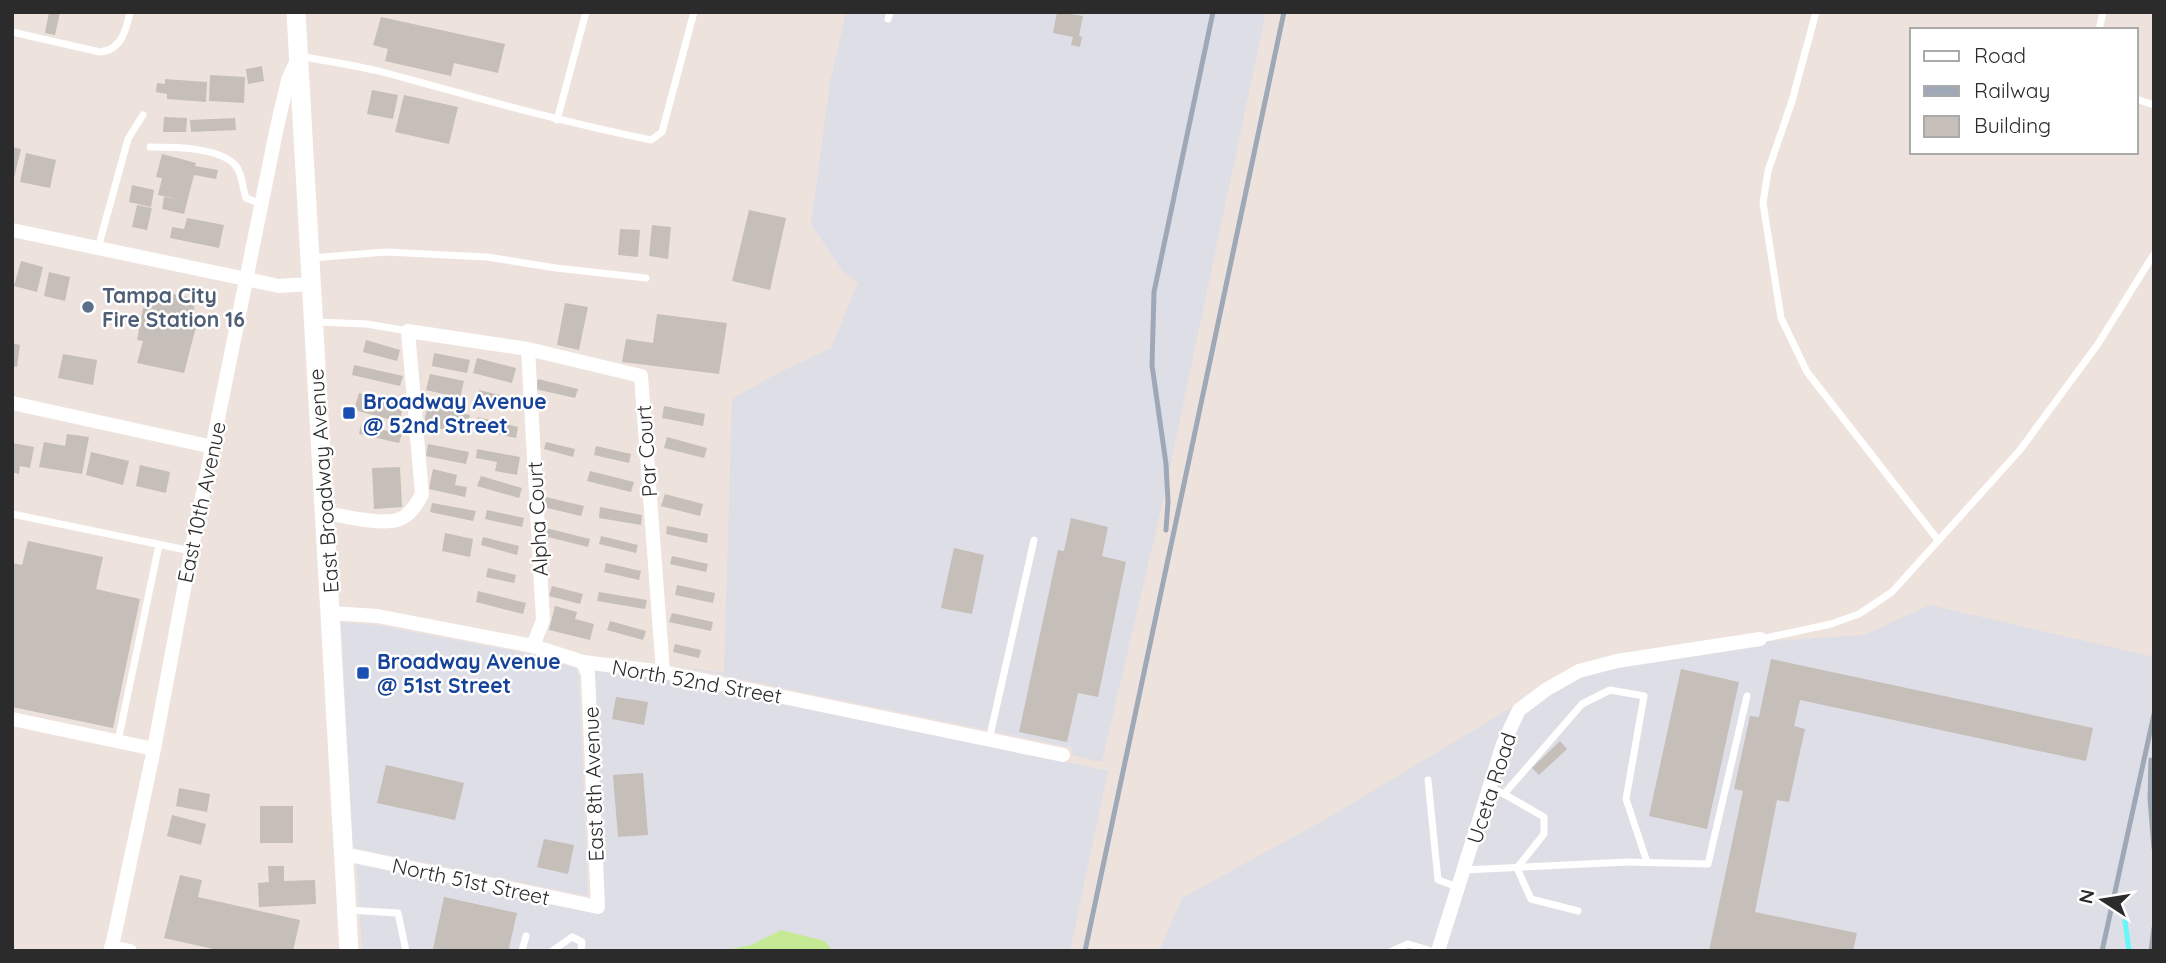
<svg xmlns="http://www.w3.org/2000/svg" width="2166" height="963" viewBox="0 0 2166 963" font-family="Quicksand,sans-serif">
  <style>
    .industrial { fill: #dedee6 }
    .green { fill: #c6e995 }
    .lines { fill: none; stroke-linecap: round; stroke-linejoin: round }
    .stream { stroke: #67f6f9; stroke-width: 5 }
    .building { fill: #c6beb8 }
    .lane { stroke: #fff; stroke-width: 7 }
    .street { stroke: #fff; stroke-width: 14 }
    .secondary { stroke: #fff; stroke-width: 19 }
    .rail { stroke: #9fa8b7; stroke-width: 5 }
    .service-dot { fill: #5c6f8a; stroke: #fff; stroke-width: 2.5 }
    .transit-dot { fill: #1a4fb4; stroke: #fff; stroke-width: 2.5 }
    .labels { text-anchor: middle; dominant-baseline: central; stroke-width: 5; stroke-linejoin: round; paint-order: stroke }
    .service-label { font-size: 21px; font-weight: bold; fill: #4e5e75; stroke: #fff; text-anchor: start }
    .transit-label { font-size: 21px; font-weight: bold; fill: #164399; stroke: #fff; text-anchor: start }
    .street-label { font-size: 21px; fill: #2b2b2b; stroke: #fff }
  </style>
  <rect width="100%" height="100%" fill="#eee2dd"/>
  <!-- industrial -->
  <g class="industrial">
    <path d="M846,12H1266L1161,509L1102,762L1072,755L1073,748L672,665L724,673L732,399L778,373L831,348L858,283L843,272L811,224L830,82Z"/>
    <path d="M1930,605L2154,657V951H1159L1182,898L1333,815L1562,677L1684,647L1864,635Z"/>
    <path d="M341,622L376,625L530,654L576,668L579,675L588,896L353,848Z"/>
    <path d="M593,657L1108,771L1070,951H362L356,857L599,908Z"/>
  </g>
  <!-- green -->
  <path class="green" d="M781,930L825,941L832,951H721L751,945Z"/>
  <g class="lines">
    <!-- stream -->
    <path class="stream" d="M2125,921L2129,951"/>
  </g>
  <!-- building -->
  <g class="building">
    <path d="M49,12H60L55,35L45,33Z"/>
    <path d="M1057,12L1083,16L1079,36L1082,37L1080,47L1071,45L1073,37L1053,33Z"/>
    <path d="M381,17L505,44L498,73L454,63L451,76L385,61L388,49L373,45Z"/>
    <path d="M262,66L264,81L248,84L246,69Z"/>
    <path d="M210,75L245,77L244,103L209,101Z"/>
    <path d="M165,79L207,82L206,102L167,99V94L156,92L157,83L165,84Z"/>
    <path d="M372,90L398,95L393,119L367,114Z"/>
    <path d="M404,95L458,107L449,144L395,132Z"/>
    <path d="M164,117L187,118L186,132H163Z"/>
    <path d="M235,118L236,130L191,132L190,120Z"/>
    <path d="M12,147L21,149L13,182H12Z"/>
    <path d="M26,153L56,160L50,188L20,182Z"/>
    <path d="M162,154L196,163L195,166L218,170L216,179L194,175L184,214L162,209L164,197L178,199L158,195L162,178L156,177Z"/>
    <path d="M132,185L154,190L151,207L129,202Z"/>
    <path d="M137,205L152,208L147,230L132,227Z"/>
    <path d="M749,210L786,218L770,290L732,281Z"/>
    <path d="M187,218L224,225L219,248L170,238L172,227L184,229Z"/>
    <path d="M652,225L671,227L668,259L649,256Z"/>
    <path d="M620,229L640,230L638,257L618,255Z"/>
    <path d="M21,261L43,267L37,292L14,286Z"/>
    <path d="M49,272L70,277L65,301L44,296Z"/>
    <path d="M154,290L196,299L192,318L198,319L184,373L137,363L143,341L137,340L143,308L148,309Z"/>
    <path d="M565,303L588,307L579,350L557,345Z"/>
    <path d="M657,314L727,323L719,374L622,362L626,339L653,343Z"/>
    <path d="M366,340L400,350L397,361L363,352Z"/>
    <path d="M12,343L20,345L17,367L12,366Z"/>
    <path d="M434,353L470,360L467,373L432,366Z"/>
    <path d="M63,354L97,360L93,385L58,378Z"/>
    <path d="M477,358L516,368L512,383L473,373Z"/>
    <path d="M354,365L403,376L400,386L352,375Z"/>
    <path d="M430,374L464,381L460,398L426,390Z"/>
    <path d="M538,379L578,389L575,398L535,389Z"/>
    <path d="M479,390L518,399L516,409L477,400Z"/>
    <path d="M359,393L404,405L399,422L354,410Z"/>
    <path d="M428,406L470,415L465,434L423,425Z"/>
    <path d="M664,406L705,414L703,426L662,418Z"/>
    <path d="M478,417L518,427L516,438L475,429Z"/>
    <path d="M361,425L402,434L399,443L359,434Z"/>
    <path d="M67,434L89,437L82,474L39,467L44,442L65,446Z"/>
    <path d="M667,437L707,448L704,458L664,448Z"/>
    <path d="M546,442L575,449L573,457L544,449Z"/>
    <path d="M12,443L34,447L30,468L20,466L19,474L12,472Z"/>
    <path d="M428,444L469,452L466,464L426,456Z"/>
    <path d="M596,446L631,454L629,463L594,455Z"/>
    <path d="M477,449L520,457L517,475L495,471L497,462L476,458Z"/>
    <path d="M91,452L129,461L123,485L86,475Z"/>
    <path d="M140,465L170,472L166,493L136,486Z"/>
    <path d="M400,467L402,507L374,509L372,468Z"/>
    <path d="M433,469L457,475L455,485L467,487L465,497L429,489Z"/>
    <path d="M590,471L634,482L631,492L587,481Z"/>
    <path d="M481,476L522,488L519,498L477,486Z"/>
    <path d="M665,494L703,504L700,516L661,506Z"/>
    <path d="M546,497L584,506L581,516L543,507Z"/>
    <path d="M432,503L476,511L473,521L430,512Z"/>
    <path d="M600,507L642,515L641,525L599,518Z"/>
    <path d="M487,510L524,518L522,527L485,519Z"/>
    <path d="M1071,518L1108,527L1102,556L1126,562L1098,697L1078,693L1067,742L1019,732L1058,550L1064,551Z"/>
    <path d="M667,526L708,534L707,543L666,534Z"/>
    <path d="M546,528L590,539L588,547L544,536Z"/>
    <path d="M445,533L473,539L470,557L442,551Z"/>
    <path d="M601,536L638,545L636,553L599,544Z"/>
    <path d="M483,537L519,546L517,555L481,545Z"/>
    <path d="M28,541L103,557L96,589L140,599L113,728L12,707V563L22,565Z"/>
    <path d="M954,548L984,555L972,614L941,608Z"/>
    <path d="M672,556L708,564L706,572L670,564Z"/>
    <path d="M606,563L641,571L639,580L604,572Z"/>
    <path d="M488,568L516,575L514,583L486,577Z"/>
    <path d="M677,585L715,593L713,603L675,595Z"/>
    <path d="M552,586L583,594L580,604L549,596Z"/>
    <path d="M478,591L526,603L523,614L476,602Z"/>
    <path d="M599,592L647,600L645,609L597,601Z"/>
    <path d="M555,606L577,612L575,619L594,624L590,640L549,630Z"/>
    <path d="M672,613L713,622L711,631L669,622Z"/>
    <path d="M610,621L646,631L643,640L607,630Z"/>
    <path d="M675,644L701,650L699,658L673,652Z"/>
    <path d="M1771,659L2093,728L2086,761L1800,700L1794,726L1805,729L1789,802L1777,800L1755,912L1857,933L1853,951H1709L1743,791L1734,789L1750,716L1759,717Z"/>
    <path d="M1681,669L1739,682L1707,829L1649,816Z"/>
    <path d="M616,697L648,702L644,725L612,719Z"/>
    <path d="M1560,741L1567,749L1539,775L1532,768Z"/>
    <path d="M386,765L464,783L455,820L377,803Z"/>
    <path d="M643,773L648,835L618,837L613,775Z"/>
    <path d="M179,788L210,794L207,812L176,806Z"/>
    <rect x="260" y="806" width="33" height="37"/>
    <path d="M172,815L206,824L201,845L167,836Z"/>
    <path d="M544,839L574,845L568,874L537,867Z"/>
    <path d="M268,866H284V881L315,880L316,904L259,907L258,883L269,882Z"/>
    <path d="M180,875L202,880L198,897L300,920L293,951H222L164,938Z"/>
    <path d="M444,897L517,913L509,948L515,951H442L433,949Z"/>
  </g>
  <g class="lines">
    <!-- lane -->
    <g class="lane">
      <path d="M1816,12L1792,101L1768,171L1763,203L1781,318L1807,372L1938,540"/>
      <path d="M888,19L890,12"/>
      <path d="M2099,30L2103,12"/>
      <path d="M12,32L100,52C121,50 126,31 130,12"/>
      <path d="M300,56C330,62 361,66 390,74C477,98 562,122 651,140L662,132L694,12"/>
      <path d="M2136,99L2154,105"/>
      <path d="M557,120L586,12"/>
      <path d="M150,147C173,147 220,147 236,166C243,175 242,188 246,198L261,204"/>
      <path d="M98,248L128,139L143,115"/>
      <path d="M311,258L386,252L487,257L556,268L646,278"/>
      <path d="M315,322L367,324L408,331"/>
      <path d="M12,514L191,551"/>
      <path d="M1761,639L1831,624L1859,614L1892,592L2020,450L2098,344L2154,254"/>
      <path d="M989,740L1034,540"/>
      <path d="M118,741L159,545"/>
      <path d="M1428,780L1438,880L1458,887"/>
      <path d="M1489,787L1504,794L1582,704L1610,690L1644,696L1626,799L1647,862"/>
      <path d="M1504,794L1544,817V834L1517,868L1531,899L1578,911"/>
      <path d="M1464,870L1627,862L1708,864L1747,696"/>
      <path d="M348,910L398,913L406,951"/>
      <path d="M522,951L526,936"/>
      <path d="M552,951L572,937L582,942L581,951"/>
      <path d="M1392,951L1408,944L1432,951"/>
    </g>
    <!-- street -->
    <g class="street">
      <path d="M12,230L279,286L311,284"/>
      <path d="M528,349L543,620L533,646"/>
      <path d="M12,403L213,447"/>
      <path d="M325,513C344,516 382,526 400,519C411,514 417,504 422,494L408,331L528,349L641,376L663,672"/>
      <path d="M332,613L377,616L533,646L583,662L663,672L1063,755"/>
      <path d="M12,719L154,749"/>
      <path d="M344,854L598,907L588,674L583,662"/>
      <path d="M111,947L130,951"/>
      <path d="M111,951L154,749L189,562L277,127L288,80L297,60"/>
      <path d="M1438,951L1503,744L1519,710L1547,689L1579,671L1617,661L1760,639"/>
    </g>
    <!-- secondary -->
    <path class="secondary" d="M296,12L349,951"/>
    <!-- rail -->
    <g class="rail">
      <path d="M1166,530L1168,502L1166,464L1152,365L1154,292L1213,12"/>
      <path d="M2151,760L2150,799L2154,848"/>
      <path d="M1085,951L1284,12"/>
      <path d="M2102,951L2154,714"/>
      <path d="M2151,951L2154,928"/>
    </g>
  </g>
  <!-- markers -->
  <circle class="service-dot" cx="88" cy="307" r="7"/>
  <g class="transit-dot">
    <rect x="342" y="406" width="14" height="14" rx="3.5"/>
    <rect x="356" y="666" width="14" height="14" rx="3.5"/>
  </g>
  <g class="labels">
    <!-- service labels -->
    <g class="service-label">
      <text x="102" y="295">Tampa City<tspan x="102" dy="24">Fire Station 16</tspan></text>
    </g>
    <!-- transit labels -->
    <g class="transit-label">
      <text x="363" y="401">Broadway Avenue<tspan x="363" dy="24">@ 52nd Street</tspan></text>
      <text x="377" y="661">Broadway Avenue<tspan x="377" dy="24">@ 51st Street</tspan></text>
    </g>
    <!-- street labels -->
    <g class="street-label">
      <text transform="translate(646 451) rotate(-94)">Par Court</text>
      <text transform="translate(323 481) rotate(-94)">East Broadway Avenue</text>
      <text transform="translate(201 502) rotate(-78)">East 10th Avenue</text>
      <text transform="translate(537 519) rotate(-93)">Alpha Court</text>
      <text transform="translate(697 681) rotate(10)">North 52nd Street</text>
      <text transform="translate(593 784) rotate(-92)">East 8th Avenue</text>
      <text transform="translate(1491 788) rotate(-72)">Uceta Road</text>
      <text transform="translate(471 881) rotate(12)">North 51st Street</text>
    </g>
  </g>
  <!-- border -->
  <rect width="2166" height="963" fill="none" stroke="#2b2b2b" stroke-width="28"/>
  <!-- legend -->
  <rect x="1910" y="28" width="228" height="126" fill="#ffffff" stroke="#aaaaaa" stroke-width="2"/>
  <rect x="1924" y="51" width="35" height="10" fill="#ffffff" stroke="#aaaaaa" stroke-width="2"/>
  <text x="1974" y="63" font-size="21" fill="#2b2b2b">Road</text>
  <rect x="1924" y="86" width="35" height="10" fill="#9fa8b7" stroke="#aaaaaa" stroke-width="2"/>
  <text x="1974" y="98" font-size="21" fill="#2b2b2b">Railway</text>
  <rect x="1924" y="116" width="35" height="21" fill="#c6beb8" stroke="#aaaaaa" stroke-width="2"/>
  <text x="1974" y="133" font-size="21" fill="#2b2b2b">Building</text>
  <!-- north arrow -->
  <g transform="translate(2103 900) rotate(282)" stroke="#ffffff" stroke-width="5" paint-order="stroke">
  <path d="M0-5L12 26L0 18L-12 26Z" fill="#2b2b2b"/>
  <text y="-10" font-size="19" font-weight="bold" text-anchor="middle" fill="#2b2b2b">N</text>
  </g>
</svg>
